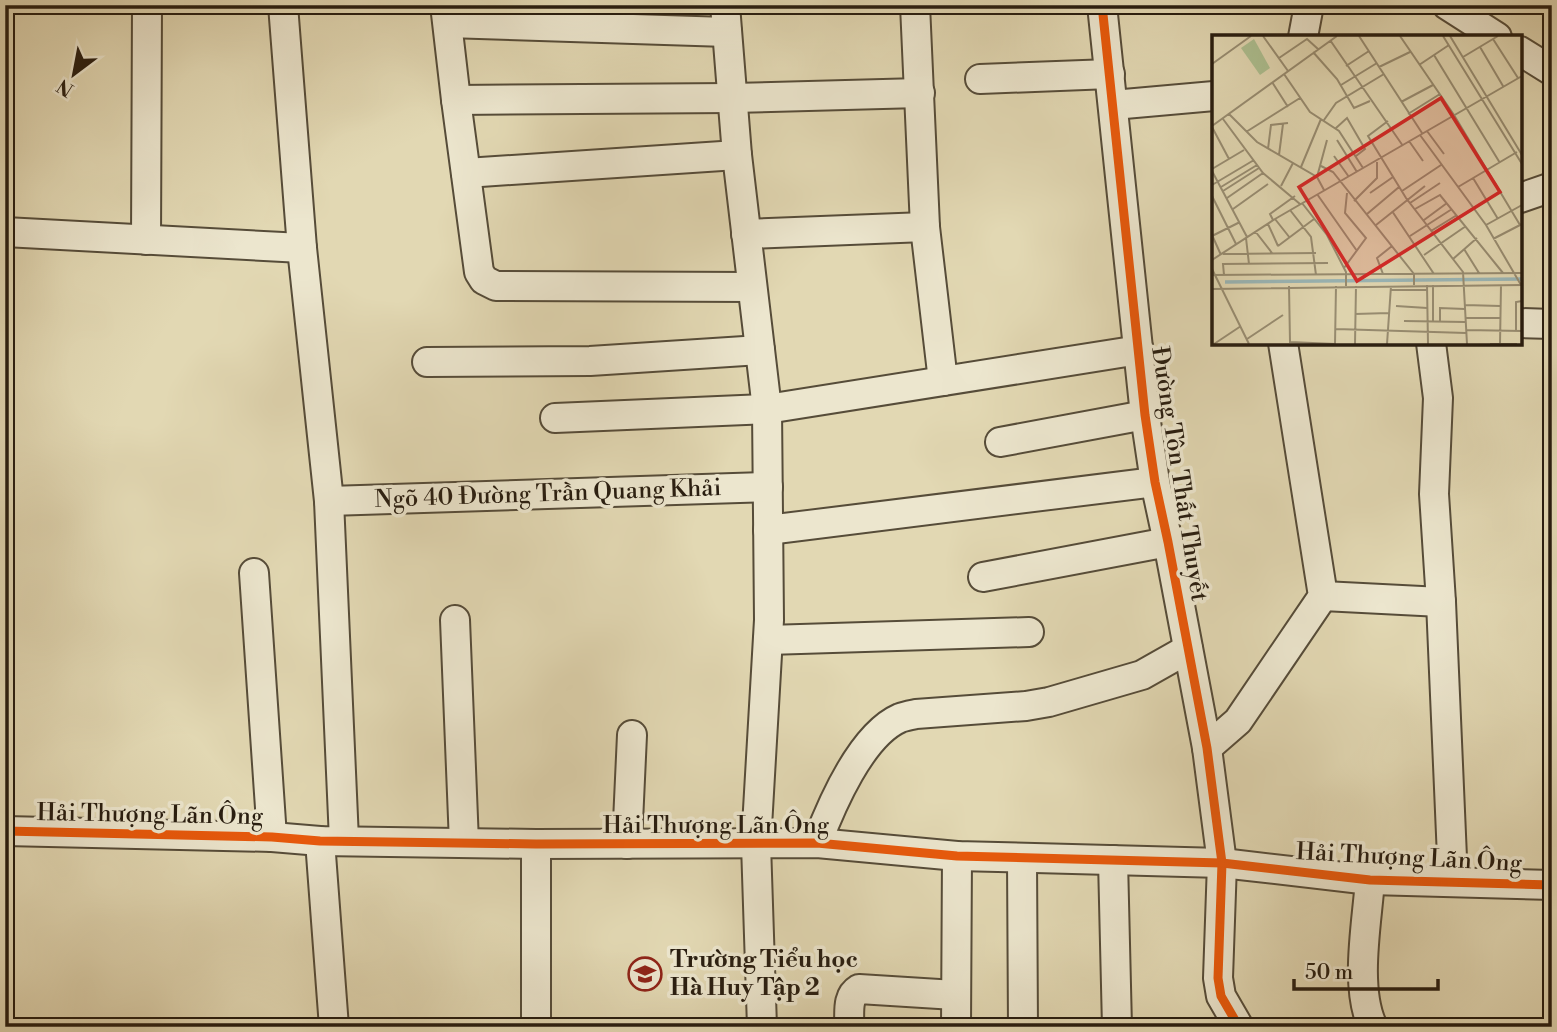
<svg xmlns="http://www.w3.org/2000/svg" width="1557" height="1032" viewBox="0 0 1557 1032" font-family="'Libre Bodoni',serif">
  <style>
    .lines { fill: none; stroke-linecap: round; stroke-linejoin: round }
    .minor-casing { stroke: #564c39; stroke-width: 32 }
    .minor { stroke: #ece6ce; stroke-width: 28 }
    .cycleway-casing { stroke: #ece6ce; stroke-width: 13 }
    .cycleway { stroke: #e8590c; stroke-width: 9 }
    .labels { text-anchor: middle; dominant-baseline: central; stroke-width: 7; stroke-linejoin: round; paint-order: stroke }
    .street-label { font-size: 24px; fill: #281d10; stroke: #ece6ce }
    .poi-label { font-size: 24px; font-weight: bold; fill: #281d10; stroke: #ece6ce; text-anchor: start }
    .inset-river { fill: none; stroke: #9ab7b8; stroke-width: 3.5 }
    .inset-road { fill: none; stroke: #988d72; stroke-width: 2 }
    .view { fill: #d62828; fill-opacity: 0.15; stroke: #d62828; stroke-width: 3.5 }
    .inset-edge { fill: none; stroke: #281d10; stroke-width: 3.5 }
  </style>
  <rect width="100%" height="100%" fill="#e2d8b3"/>
  <filter id="stains"><feTurbulence type="fractalNoise" baseFrequency=".00286" numOctaves="4"/><feColorMatrix values="0 0 0 0 .2 0 0 0 0 .09 0 0 0 0 .02 0 0 0 .5 -.17"/></filter>
  <radialGradient id="worn" r=".72"><stop offset=".6" stop-color="#630" stop-opacity="0"/><stop offset="1" stop-color="#630" stop-opacity=".3"/></radialGradient>
  <g class="lines">
    <defs>
      <g id="minor">
        <path d="M283,5L302,248L329,501L344,840"/>
        <path d="M445,5L456,100L479,272L484,280L496,286L752,287"/>
        <path d="M725,5L737,155L767,409L769,620L756,844L762,1027"/>
        <path d="M915,5L925,227L943,381"/>
        <path d="M1102,5L1145,415L1155,482L1168,542L1207,748L1222,863L1218,978L1221,996L1239,1027"/>
        <path d="M1447,5L1497,37"/>
        <path d="M448,23L727,32"/>
        <path d="M1303,37L1309,5"/>
        <path d="M1520,51L1552,71"/>
        <path d="M980,79L1110,74"/>
        <path d="M456,100L732,98L920,93"/>
        <path d="M1113,105L1214,96"/>
        <path d="M466,173L737,155"/>
        <path d="M1520,198L1552,187"/>
        <path d="M5,232L302,248"/>
        <path d="M746,234L925,227"/>
        <path d="M146,240L147,5"/>
        <path d="M1520,323L1552,324"/>
        <path d="M1431,343L1438,398L1434,494L1441,602L1453,881"/>
        <path d="M427,362L590,361L760,350"/>
        <path d="M555,418L767,409L1139,350"/>
        <path d="M1000,442L1145,415"/>
        <path d="M329,501L768,487"/>
        <path d="M768,530L1155,482"/>
        <path d="M254,573L272,837"/>
        <path d="M983,577L1168,542"/>
        <path d="M1323,596L1441,602"/>
        <path d="M455,620L464,843"/>
        <path d="M768,640L1029,632"/>
        <path d="M1207,748L1238,721L1323,596L1283,343"/>
        <path d="M5,831L272,837L320,841L536,844L817,843L957,856L1222,863L1370,880L1552,885"/>
        <path d="M320,841L334,1027"/>
        <path d="M817,843C831,806 861,735 900,718C905,716 911,715 916,714L1026,706L1049,702L1142,675L1188,649"/>
        <path d="M627,844L632,735"/>
        <path d="M1022,859L1023,1027"/>
        <path d="M1113,860L1117,1027"/>
        <path d="M1370,880C1367,923 1354,988 1373,1027"/>
        <path d="M536,1027V844"/>
        <path d="M849,1027C850,1013 846,997 859,989L955,995"/>
        <path d="M956,1027L957,856"/>
      </g>
    </defs>
    <!-- minor casing -->
    <use href="#minor" class="minor-casing"/>
    <!-- minor -->
    <use href="#minor" class="minor"/>
    <defs>
      <g id="cycleway">
        <path d="M1102,5L1145,415L1155,482L1168,542L1207,748L1222,863L1218,978L1221,996L1239,1027"/>
        <path d="M5,831L272,837L320,841L536,844L817,843L957,856L1222,863L1370,880L1552,885"/>
      </g>
    </defs>
    <!-- cycleway casing -->
    <use href="#cycleway" class="cycleway-casing"/>
    <!-- cycleway -->
    <use href="#cycleway" class="cycleway"/>
  </g>
  <!-- icons -->
  <defs>
    <symbol id="school-ring" viewBox="-11 -11 22 22"><circle r="9.5" fill="#ece6ce" stroke="#8f2418" stroke-width="1.5"/><path d="M0-5L7-2L0 1L-7-2ZM-4 1L0 2.5L4 1V4Q0 6-4 4Z" fill="#8f2418"/></symbol>
  </defs>
  <g fill-rule="evenodd">
    <use href="#school-ring" x="626" y="955" width="38" height="38"/>
  </g>
  <g class="labels">
    <!-- street labels -->
    <g class="street-label">
      <text transform="translate(1179 474) rotate(81)">Đường Tôn Thất Thuyết</text>
      <text transform="translate(548 494) rotate(-2)">Ngõ 40 Đường Trần Quang Khải</text>
      <text transform="translate(150 815) rotate(1)">Hải Thượng Lãn Ông</text>
      <text x="716" y="826">Hải Thượng Lãn Ông</text>
      <text transform="translate(1409 858) rotate(3)">Hải Thượng Lãn Ông</text>
    </g>
    <!-- poi labels -->
    <g class="poi-label">
      <text x="670" y="960">Trường Tiểu học<tspan x="670" dy="28">Hà Huy Tập 2</tspan></text>
    </g>
  </g>
  <!-- overview -->
  <g transform="translate(1212 35)">
    <rect width="310" height="310" fill="#e2d8b3"/>
    <path d="M42,4L58,33L48,40L29,13Z" fill="#adc091"/>
    <path class="inset-river" d="M13,247L310,244"/>
    <path class="inset-road" d="M51,1L76,36M147,1L210,98M188,1L242,80L308,190M231,1L310,129M238,1L310,120M281,4L306,43M118,5L191,111M268,12L291,51M101,17L125,44L142,73L158,66M222,20L288,128M251,22L286,1M67,23L95,4L106,14M0,29L39,1M207,30L237,10M134,31L157,16M167,32L198,17M72,39L98,77L127,96L151,133M60,47L76,72M129,50L165,28M189,67L221,50M17,79L45,107L105,142L112,155M196,79L228,59M11,84L51,138L88,169M112,85L124,68L172,39M176,86L156,101L194,163L251,237L255,309M0,91L125,1M0,92L17,124M124,93L135,83L153,114L144,121M215,96L232,119M34,97L88,63M208,100L274,190L309,250M125,105L145,137M197,106L211,126M56,114L59,90L76,88M67,120L71,89M122,121L137,142M109,131L121,137L202,239V250M89,132L109,84M0,134L32,115M0,136L35,202M105,142L115,105M261,143L286,184M0,150L42,125M69,151L81,128M9,152L45,130M246,152L305,117M11,156L47,133M190,156L229,130M158,158L181,142M105,159L145,216M0,161L24,209M15,163L51,138M142,166L165,143V127M90,168L115,200L134,237V251M198,168L228,148M21,174L56,149M203,174L228,160L291,238M78,175L99,202L104,240M180,176L222,239M155,179L187,152M63,184L78,203M61,185L58,179L83,161M212,185L235,168M56,189L66,211M164,190L213,151M274,190L310,170M43,196L60,218M219,196L245,180M0,200L9,220M0,201L28,187M198,201L240,174M34,203L37,229M281,204L310,189M66,211L102,184M252,214L267,238M11,219L104,218M212,220L254,191M241,224L265,203M0,225L63,184L310,41M132,233L154,203L133,178L135,158M0,234L37,309M171,239L165,223L180,211M1,240L310,238M12,240L11,229L116,228M215,250L216,309M77,251L78,307L123,309L124,251M0,254L310,250M179,255H215M253,270L288,271M184,271L215,273M143,279L177,278M253,283H289M192,286L253,287M221,287V250M228,287V273L253,274M124,294L254,298M254,295L310,296M304,296V267L310,266M35,304L71,280M2,309L29,291M143,309L144,251M175,309L179,251M278,309H305M288,309L289,250"/>
    <path class="view" d="M229,63L288,157L145,246L87,152Z"/>
    <rect width="310" height="310" class="inset-edge"/>
  </g>
  <!-- margin -->
  <rect width="1557" height="1032" fill="none" stroke="#e2d8b3" stroke-width="28"/>
  <rect x="7" y="7" width="1543" height="1018" fill="none" stroke="#281d10" stroke-width="3.5"/>
  <rect x="14" y="14" width="1529" height="1004" fill="none" stroke="#281d10" stroke-width="2"/>
  <!-- north arrow -->
  <g transform="translate(74 74) rotate(212)" stroke="#ece6ce" stroke-width="5" paint-order="stroke">
  <path d="M0-5L12 26L0 18L-12 26Z" fill="#281d10"/>
  <text y="-10" font-size="19" font-weight="bold" text-anchor="middle" fill="#281d10">N</text>
  </g>
  <!-- scale -->
  <path d="M1294 979v10h144v-10" fill="none" stroke="#281d10" stroke-width="3.5"/>
  <text x="1305" y="979" font-size="21" fill="#281d10" stroke="#ece6ce" stroke-width="5" paint-order="stroke">50 m</text>
  <rect width="100%" height="100%" filter="url(#stains)"/>
  <rect width="100%" height="100%" fill="url(#worn)"/>
</svg>
